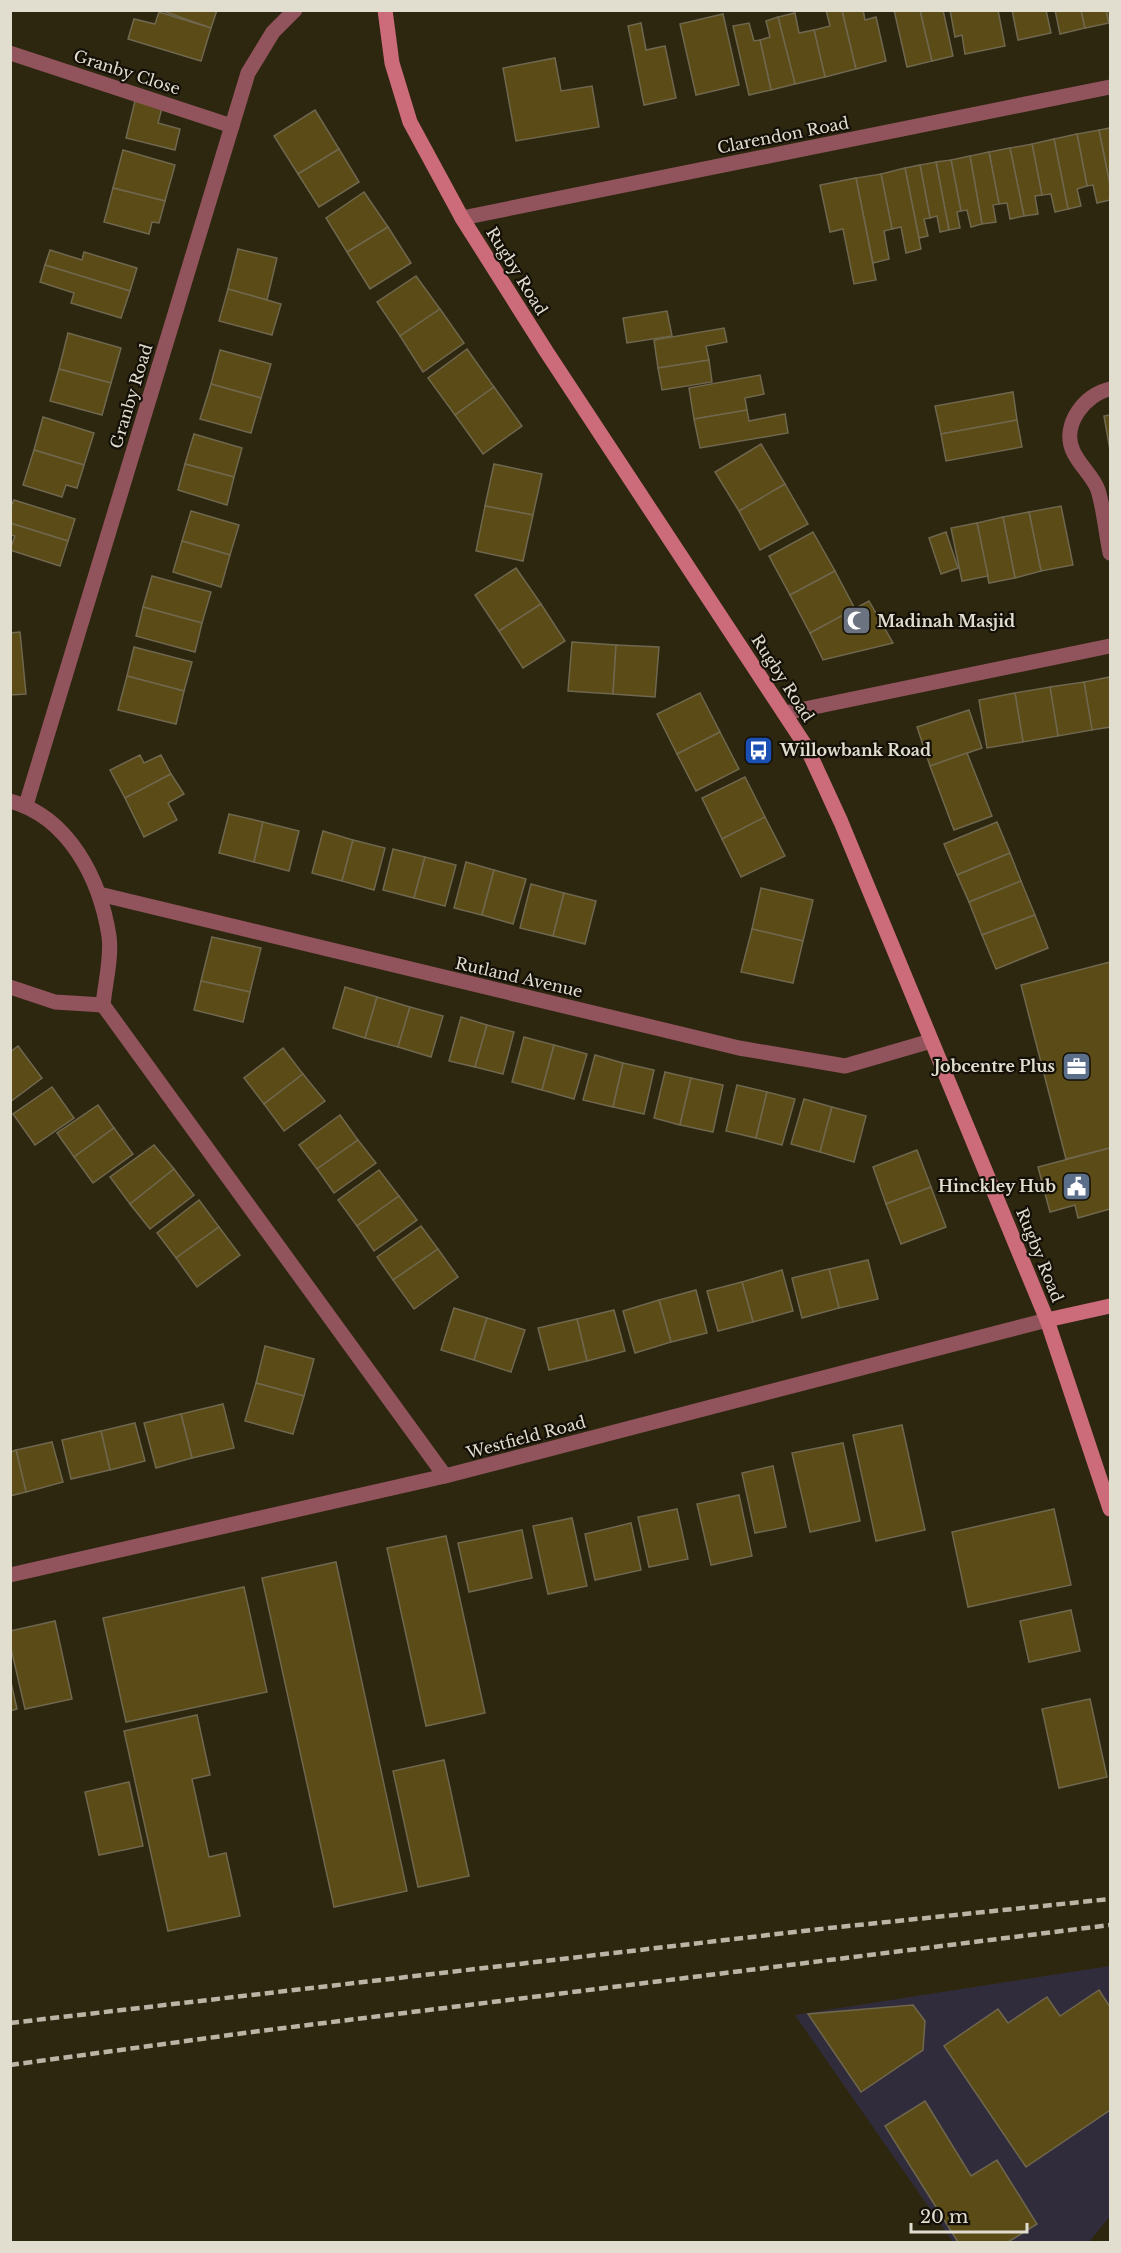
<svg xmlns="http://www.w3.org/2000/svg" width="1121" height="2253" viewBox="0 0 1121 2253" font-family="'Libre Baskerville',serif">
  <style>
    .industrial { fill: #312c3c }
    .building { fill: #5b4b16; stroke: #6f674e; stroke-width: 1.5 }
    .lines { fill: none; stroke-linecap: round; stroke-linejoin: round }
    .minor { stroke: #91545c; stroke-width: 15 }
    .tertiary { stroke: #91545c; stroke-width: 15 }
    .secondary { stroke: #cc6b79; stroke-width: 15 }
    .rail { stroke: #bab5a5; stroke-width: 4.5; stroke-dasharray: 9 4.5; stroke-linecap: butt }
    .labels { text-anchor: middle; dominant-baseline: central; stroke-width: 4.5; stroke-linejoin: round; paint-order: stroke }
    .street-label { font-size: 16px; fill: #e1ddcf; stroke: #141007 }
    .poi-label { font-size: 16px; font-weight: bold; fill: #e1ddcf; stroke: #141007; text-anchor: start }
  </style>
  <rect width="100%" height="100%" fill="#2e2710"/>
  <!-- industrial -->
  <path class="industrial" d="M1110,1966V2216L1089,2242H953L795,2015Z"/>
  <!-- building -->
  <g class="building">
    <path d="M160,10H217L211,28Z"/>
    <path d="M826,10H842L856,69L825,77L814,30L830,26Z"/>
    <path d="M842,10H863L865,20L876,17L886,61L856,69Z"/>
    <path d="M894,10H920L932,61L907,67Z"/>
    <path d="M920,10H943L953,56L932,61Z"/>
    <path d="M950,10H998L1005,46L965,54L962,35L955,37Z"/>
    <path d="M1012,10H1046L1051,33L1018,40Z"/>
    <path d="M1055,10H1081L1085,28L1060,34Z"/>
    <path d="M1081,10H1106L1109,23L1085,28Z"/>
    <path d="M1106,10H1110V22L1109,23Z"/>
    <path d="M159,12L211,28L201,61L128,39L134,19L155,24Z"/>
    <path d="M795,13L799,33L814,30L825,77L795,84L778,17Z"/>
    <path d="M723,14L739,85L696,95L680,24Z"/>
    <path d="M778,17L795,84L771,90L760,40L770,37L766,21Z"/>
    <path d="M641,23L646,50L665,46L676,98L644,105L628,26Z"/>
    <path d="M749,23L754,41L760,40L771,90L749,95L733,26Z"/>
    <path d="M555,58L561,91L592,86L599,127L516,141L503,68Z"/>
    <path d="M135,101L162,108L158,123L180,129L175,150L126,138Z"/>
    <path d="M315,110L339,149L298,174L274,136Z"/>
    <path d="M1110,128V185L1099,130Z"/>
    <path d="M1099,130L1110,185V200L1097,203L1093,185L1087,186L1077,134Z"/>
    <path d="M1077,134L1087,186L1077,189L1081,206L1068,209L1054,139Z"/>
    <path d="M1054,139L1068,209L1055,212L1051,194L1042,195L1032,144Z"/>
    <path d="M1032,144L1042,195L1035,196L1038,214L1024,216L1010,148Z"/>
    <path d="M1010,148L1024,216L1010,219L1007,203L999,204L989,152Z"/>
    <path d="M339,149L359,182L319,207L298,174Z"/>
    <path d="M123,150L175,165L165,201L113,188Z"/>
    <path d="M989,152L999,204L993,205L996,222L982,224L970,156Z"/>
    <path d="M970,156L982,224L971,227L967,210L961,211L951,160Z"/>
    <path d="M951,160L961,211L957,212L960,228L949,230L936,162Z"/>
    <path d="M936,162L949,230L940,232L937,216L930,218L920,165Z"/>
    <path d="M920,165L930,218L924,219L928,236L919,238L905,168Z"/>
    <path d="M905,168L921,249L906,253L901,227L892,229L881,174Z"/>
    <path d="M881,174L892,229L884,231L889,259L873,263L856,178Z"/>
    <path d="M856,178L876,280L854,284L843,229L830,232L820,185Z"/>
    <path d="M113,188L165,201L159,223L152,222L149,234L104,222Z"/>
    <path d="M364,192L388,227L347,252L326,218Z"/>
    <path d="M388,227L411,263L370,289L347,252Z"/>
    <path d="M238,249L277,258L267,300L228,289Z"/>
    <path d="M50,250L82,260L84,252L137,268L130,291L45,265Z"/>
    <path d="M45,265L130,291L121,318L71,303L74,293L40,282Z"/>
    <path d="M416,276L440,309L400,336L377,302Z"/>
    <path d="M228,289L281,304L272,335L219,321Z"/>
    <path d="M440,309L464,343L423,372L400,336Z"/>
    <path d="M667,311L672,336L627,343L623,318Z"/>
    <path d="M724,328L727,342L706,346L709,360L658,368L654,340Z"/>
    <path d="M68,333L121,348L111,383L59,369Z"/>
    <path d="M467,349L494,387L455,415L428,378Z"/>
    <path d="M220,350L271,364L261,398L211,384Z"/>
    <path d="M709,360L712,382L662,390L658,368Z"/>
    <path d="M59,369L111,383L102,415L50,401Z"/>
    <path d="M760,375L764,394L745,398L747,410L694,419L689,388Z"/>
    <path d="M211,384L261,398L251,433L200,419Z"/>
    <path d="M494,387L522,426L483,454L455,415Z"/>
    <path d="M1013,392L1017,420L941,434L935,406Z"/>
    <path d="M747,410L749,421L785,414L788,433L700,448L694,419Z"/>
    <path d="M1110,415V450L1104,416Z"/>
    <path d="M43,417L94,433L84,465L34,450Z"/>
    <path d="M1017,420L1022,447L946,461L941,434Z"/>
    <path d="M194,434L242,448L234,477L185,464Z"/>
    <path d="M761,444L785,484L739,511L715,472Z"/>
    <path d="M34,450L84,465L77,488L66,485L62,497L23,485Z"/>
    <path d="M185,464L234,477L227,505L178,490Z"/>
    <path d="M494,464L542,474L533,515L485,506Z"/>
    <path d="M785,484L808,524L760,550L739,511Z"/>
    <path d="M14,500L75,519L68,541L10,523V508Z"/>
    <path d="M485,506L533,515L523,561L476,551Z"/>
    <path d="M1061,506L1073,565L1041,571L1029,512Z"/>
    <path d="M191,511L239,525L230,555L182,541Z"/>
    <path d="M1029,512L1041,571L1015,578L1003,517Z"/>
    <path d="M1003,517L1015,578L989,583L977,523Z"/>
    <path d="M10,523L68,541L60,566L10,550L15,536L10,535Z"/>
    <path d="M977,523L988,576L962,581L951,528Z"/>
    <path d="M813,532L835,571L790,595L769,556Z"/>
    <path d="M946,532L958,568L941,574L929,538Z"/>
    <path d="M182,541L230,555L221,587L173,572Z"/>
    <path d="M516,568L541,604L499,631L475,595Z"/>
    <path d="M835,571L855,609L810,633L790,595Z"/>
    <path d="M152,576L211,592L202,623L143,607Z"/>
    <path d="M869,601L893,643L823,660L810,633Z"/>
    <path d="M541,604L565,641L523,668L499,631Z"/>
    <path d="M143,607L202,623L195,652L136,636Z"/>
    <path d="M20,632L26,694L10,695V633Z"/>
    <path d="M572,642L616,645L613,694L568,691Z"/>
    <path d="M616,645L659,647L655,697L613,694Z"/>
    <path d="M134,647L192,662L184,691L127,676Z"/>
    <path d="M127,676L184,691L176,724L118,710Z"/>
    <path d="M1110,677V727L1092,730L1084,682Z"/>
    <path d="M1084,682L1092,730L1058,736L1050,687Z"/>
    <path d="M1050,687L1058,736L1023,742L1015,693Z"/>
    <path d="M700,693L720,732L677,754L657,714Z"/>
    <path d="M1015,693L1023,742L987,748L979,700Z"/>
    <path d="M969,710L982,748L930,766L917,727Z"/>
    <path d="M720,732L739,769L696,791L677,754Z"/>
    <path d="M967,753L992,816L954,830L930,766Z"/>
    <path d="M140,755L144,763L161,755L171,774L125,798L110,770Z"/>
    <path d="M171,774L184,794L168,803L177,820L144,837L125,798Z"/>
    <path d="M745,777L765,817L722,839L702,798Z"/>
    <path d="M229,814L263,822L254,862L219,853Z"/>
    <path d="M765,817L785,856L741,877L722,839Z"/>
    <path d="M263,822L299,831L289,871L254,862Z"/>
    <path d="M997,822L1010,853L957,875L944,844Z"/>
    <path d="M323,831L353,840L342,881L312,873Z"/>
    <path d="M353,840L385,848L374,890L342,881Z"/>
    <path d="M393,849L425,857L414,898L383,890Z"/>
    <path d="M1010,853L1021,881L969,902L957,875Z"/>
    <path d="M425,857L456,865L445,906L414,898Z"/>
    <path d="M466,862L494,870L482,915L454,908Z"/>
    <path d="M494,870L526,879L513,924L482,915Z"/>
    <path d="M1021,881L1035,915L982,935L969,902Z"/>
    <path d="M531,884L564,893L553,936L520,928Z"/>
    <path d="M761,888L813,900L803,941L752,929Z"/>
    <path d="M564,893L596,901L585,944L553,936Z"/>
    <path d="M1035,915L1048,948L996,969L982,935Z"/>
    <path d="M752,929L803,941L793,983L741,972Z"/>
    <path d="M212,937L261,948L250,992L201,981Z"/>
    <path d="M1110,962V1148L1066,1159L1021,985Z"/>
    <path d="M201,981L250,992L243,1022L194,1010Z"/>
    <path d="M345,987L377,997L365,1038L333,1028Z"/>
    <path d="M377,997L410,1007L398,1047L365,1038Z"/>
    <path d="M410,1007L443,1016L431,1057L398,1047Z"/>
    <path d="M461,1017L487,1025L475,1067L449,1061Z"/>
    <path d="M487,1025L514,1032L503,1074L475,1067Z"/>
    <path d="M524,1037L554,1045L542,1090L512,1082Z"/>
    <path d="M554,1045L587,1054L574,1099L542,1090Z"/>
    <path d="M18,1046L42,1078L10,1102V1052Z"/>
    <path d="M283,1048L303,1074L264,1104L244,1078Z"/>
    <path d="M595,1055L623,1063L613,1107L583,1100Z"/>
    <path d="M623,1063L654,1070L644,1114L613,1107Z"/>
    <path d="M665,1072L691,1078L680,1125L654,1118Z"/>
    <path d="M303,1074L325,1101L284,1131L264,1104Z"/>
    <path d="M691,1078L723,1085L713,1132L680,1125Z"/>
    <path d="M737,1085L767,1092L756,1138L726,1131Z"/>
    <path d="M52,1087L74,1118L35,1145L13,1114Z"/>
    <path d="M767,1092L795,1099L782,1145L756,1138Z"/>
    <path d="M804,1099L832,1107L820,1152L791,1144Z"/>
    <path d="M98,1105L114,1128L74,1157L57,1133Z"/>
    <path d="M832,1107L866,1116L854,1162L820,1152Z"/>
    <path d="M340,1115L358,1140L317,1169L299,1145Z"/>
    <path d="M114,1128L133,1154L93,1183L74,1157Z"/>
    <path d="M358,1140L376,1163L334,1193L317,1169Z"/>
    <path d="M154,1145L174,1169L130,1204L110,1177Z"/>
    <path d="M1110,1148V1209L1078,1218L1075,1205L1050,1212L1038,1167Z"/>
    <path d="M917,1150L931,1187L886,1204L873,1167Z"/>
    <path d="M174,1169L194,1195L150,1229L130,1204Z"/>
    <path d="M379,1170L399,1196L357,1226L338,1200Z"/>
    <path d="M931,1187L946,1227L901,1244L886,1204Z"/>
    <path d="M399,1196L417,1220L374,1251L357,1226Z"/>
    <path d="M199,1200L219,1227L176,1258L157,1233Z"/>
    <path d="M421,1226L438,1249L393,1280L377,1257Z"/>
    <path d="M219,1227L240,1255L197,1287L176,1258Z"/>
    <path d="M438,1249L458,1277L414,1309L393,1280Z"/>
    <path d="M868,1260L878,1299L839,1308L829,1269Z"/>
    <path d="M829,1269L839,1308L802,1318L792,1278Z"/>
    <path d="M782,1270L793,1311L753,1322L742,1282Z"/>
    <path d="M742,1282L753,1322L718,1331L707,1291Z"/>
    <path d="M696,1290L707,1333L671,1342L659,1300Z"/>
    <path d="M659,1300L671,1342L635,1353L623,1311Z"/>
    <path d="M454,1308L487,1318L474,1360L441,1350Z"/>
    <path d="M614,1310L625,1351L587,1361L577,1319Z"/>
    <path d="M487,1318L525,1330L511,1372L474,1360Z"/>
    <path d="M577,1319L587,1361L549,1370L538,1328Z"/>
    <path d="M265,1346L314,1359L304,1396L256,1383Z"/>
    <path d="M256,1383L304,1396L293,1434L245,1421Z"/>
    <path d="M223,1404L234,1448L192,1458L181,1414Z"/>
    <path d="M181,1414L192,1458L156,1468L144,1423Z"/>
    <path d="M135,1423L145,1461L110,1470L101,1431Z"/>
    <path d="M902,1425L925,1530L876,1541L853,1435Z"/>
    <path d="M101,1431L110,1470L71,1479L62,1440Z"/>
    <path d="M52,1442L63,1482L26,1492L16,1450Z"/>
    <path d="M843,1443L860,1521L810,1532L792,1453Z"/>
    <path d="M16,1450L26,1492L10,1496V1452Z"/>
    <path d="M773,1466L786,1527L755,1533L742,1473Z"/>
    <path d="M739,1495L752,1556L711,1565L697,1504Z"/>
    <path d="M677,1509L688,1559L649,1567L638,1517Z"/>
    <path d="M1054,1509L1071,1585L968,1607L952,1532Z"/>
    <path d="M572,1518L587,1586L548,1594L533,1526Z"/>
    <path d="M631,1523L641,1570L595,1580L585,1534Z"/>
    <path d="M522,1530L532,1578L469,1592L458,1543Z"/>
    <path d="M446,1536L485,1713L426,1726L387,1548Z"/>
    <path d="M336,1562L407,1891L334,1907L262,1578Z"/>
    <path d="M244,1587L267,1692L126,1722L103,1618Z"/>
    <path d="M1071,1610L1080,1651L1029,1662L1020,1621Z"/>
    <path d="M55,1621L72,1699L25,1709L10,1644V1631Z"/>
    <path d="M10,1678L17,1709L10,1711Z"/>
    <path d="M1090,1699L1107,1777L1059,1788L1042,1709Z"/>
    <path d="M197,1715L210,1775L192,1779L209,1857L226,1853L240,1916L168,1931L124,1731Z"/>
    <path d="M444,1760L469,1876L418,1887L393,1771Z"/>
    <path d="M129,1782L143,1846L99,1855L85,1792Z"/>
    <path d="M1099,1990L1110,2007V2110L1026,2167L944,2046L998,2009L1008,2023L1047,1997L1060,2016Z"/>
    <path d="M913,2005L925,2021L923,2050L861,2092L808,2014Z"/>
    <path d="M925,2101L971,2176L997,2160L1037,2224L1008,2242H958L885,2126Z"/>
  </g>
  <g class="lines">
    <!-- minor -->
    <g class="minor">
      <path d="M10,53L232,126"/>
      <path d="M462,218L1110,87"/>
      <path d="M1110,389C1085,394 1061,425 1073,451C1079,465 1093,476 1098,490C1104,510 1106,533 1110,553"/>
      <path d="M785,713L1110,646"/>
      <path d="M10,801C69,817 100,879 109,936C112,957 105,984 103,1005L445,1476"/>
      <path d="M26,805L248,73L273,32L295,10"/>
      <path d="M99,894L739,1048L845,1066L931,1041"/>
      <path d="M10,987L55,1002L103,1005"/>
    </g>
    <!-- tertiary -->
    <path class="tertiary" d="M10,1575L445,1476L1047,1320"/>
    <!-- secondary -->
    <g class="secondary">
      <path d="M385,10L392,63L410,122L462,218L546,351L807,748L841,822L1047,1320L1110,1509"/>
      <path d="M1047,1320L1110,1306"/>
    </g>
    <!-- rail -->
    <g class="rail">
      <path d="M10,2023L829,1928L1110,1899"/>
      <path d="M10,2065L252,2032L1110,1925"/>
    </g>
  </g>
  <!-- icons -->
  <defs>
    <symbol id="mosque-square" viewBox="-11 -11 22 22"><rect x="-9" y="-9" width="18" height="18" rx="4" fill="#6b7280" stroke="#141007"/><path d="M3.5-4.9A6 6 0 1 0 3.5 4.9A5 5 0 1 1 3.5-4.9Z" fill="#fff"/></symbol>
    <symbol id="bus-square" viewBox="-11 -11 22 22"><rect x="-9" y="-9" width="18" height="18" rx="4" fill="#1a4fb4" stroke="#141007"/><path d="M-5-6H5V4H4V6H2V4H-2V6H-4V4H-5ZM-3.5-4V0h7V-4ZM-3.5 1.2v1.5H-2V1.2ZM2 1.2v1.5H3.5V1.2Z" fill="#fff"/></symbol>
    <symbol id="office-square" viewBox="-11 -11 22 22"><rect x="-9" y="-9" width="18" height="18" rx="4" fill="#5c6f8a" stroke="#141007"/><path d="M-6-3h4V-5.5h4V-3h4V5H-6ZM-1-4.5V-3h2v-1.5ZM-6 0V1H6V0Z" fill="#fff"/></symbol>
    <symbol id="civic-square" viewBox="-11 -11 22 22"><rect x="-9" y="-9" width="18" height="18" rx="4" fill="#5c6f8a" stroke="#141007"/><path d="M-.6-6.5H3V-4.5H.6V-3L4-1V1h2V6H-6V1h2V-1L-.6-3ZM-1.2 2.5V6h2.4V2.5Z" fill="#fff"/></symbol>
  </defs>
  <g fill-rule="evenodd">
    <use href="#mosque-square" x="840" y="604" width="33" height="33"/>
    <use href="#bus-square" x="742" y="734" width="33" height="33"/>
    <use href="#office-square" x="1060" y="1050" width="33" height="33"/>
    <use href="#civic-square" x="1060" y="1170" width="33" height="33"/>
  </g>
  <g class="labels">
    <!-- street labels -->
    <g class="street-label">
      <text transform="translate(127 72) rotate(18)">Granby Close</text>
      <text transform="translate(783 135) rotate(-11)">Clarendon Road</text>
      <text transform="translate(517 271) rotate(58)">Rugby Road</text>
      <text transform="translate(131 396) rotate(-73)">Granby Road</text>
      <text transform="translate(783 678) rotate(57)">Rugby Road</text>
      <text transform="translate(519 977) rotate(13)">Rutland Avenue</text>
      <text transform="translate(1040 1255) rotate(68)">Rugby Road</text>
      <text transform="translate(526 1437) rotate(-15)">Westfield Road</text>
    </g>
    <!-- poi labels -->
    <g class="poi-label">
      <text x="877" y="621">Madinah Masjid</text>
      <text x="780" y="750">Willowbank Road</text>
      <text x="1055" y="1066" text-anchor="end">Jobcentre Plus</text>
      <text x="1056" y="1186" text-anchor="end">Hinckley Hub</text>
    </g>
  </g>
  <!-- border -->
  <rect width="1121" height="2253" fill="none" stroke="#e1ddcf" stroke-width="24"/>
  <!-- scale -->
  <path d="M911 2223v9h116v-9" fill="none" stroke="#e1ddcf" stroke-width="3"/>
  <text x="920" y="2223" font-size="18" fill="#e1ddcf" stroke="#141007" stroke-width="4.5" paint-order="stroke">20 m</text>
</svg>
